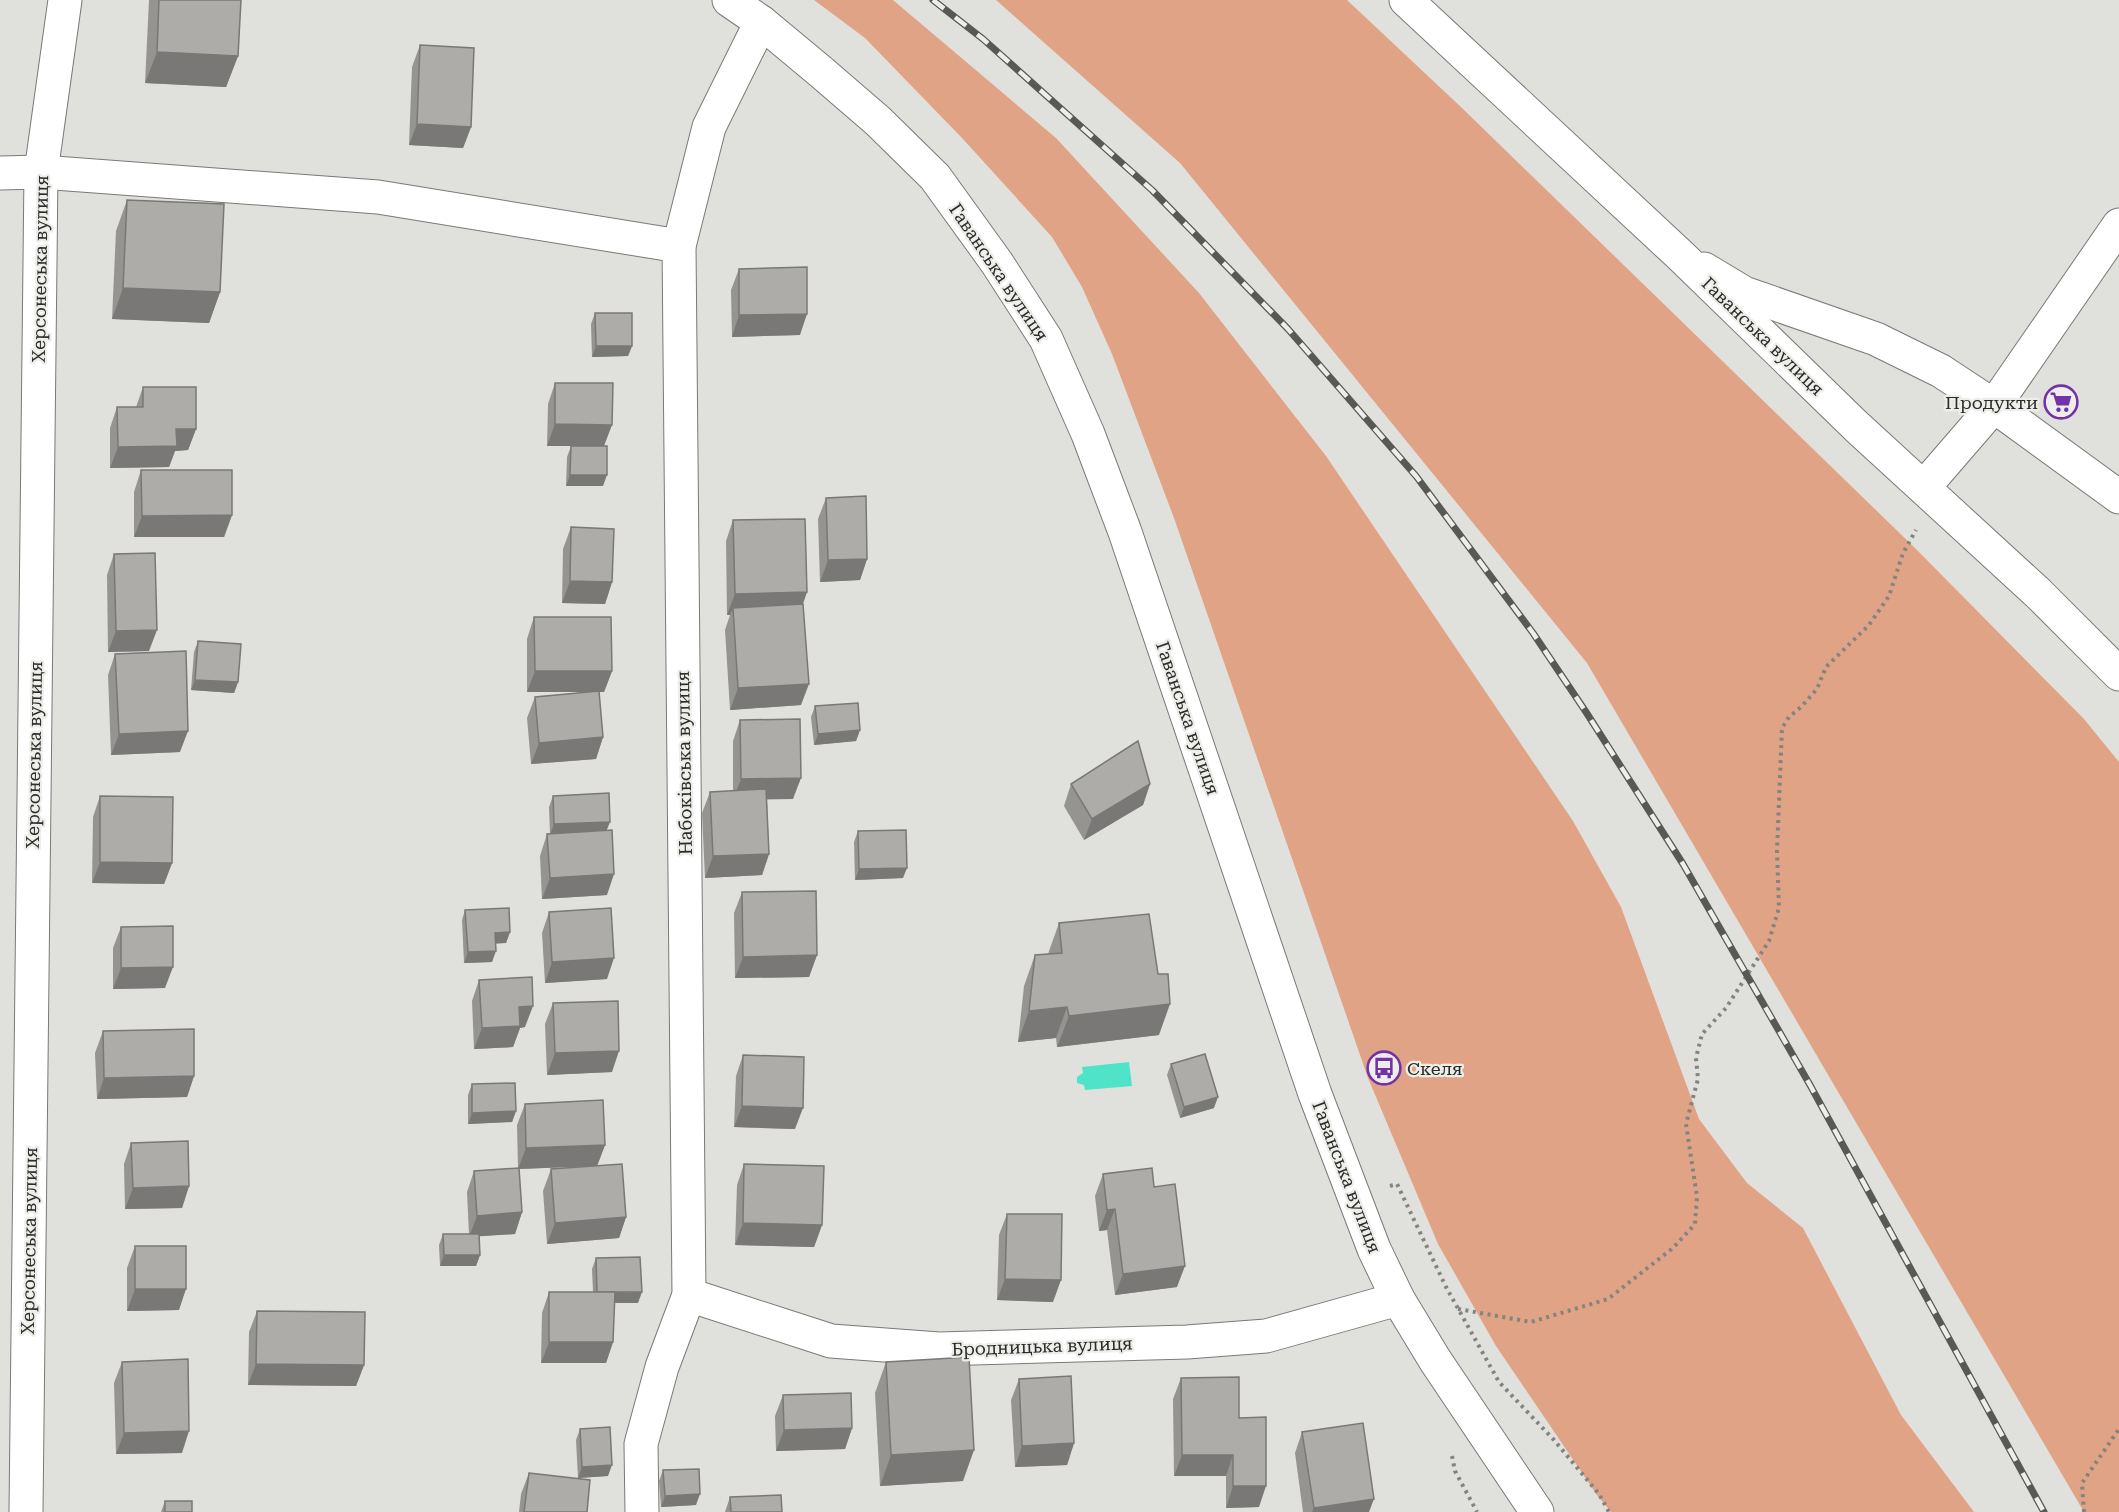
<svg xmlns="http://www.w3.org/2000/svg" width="2119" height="1512" viewBox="0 0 2119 1512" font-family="'Roboto Serif',serif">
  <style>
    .green { fill: #e1a386 }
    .water { fill: #4fe3c9 }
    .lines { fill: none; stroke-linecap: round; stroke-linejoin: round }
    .minor-casing { stroke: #797a76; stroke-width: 35 }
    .major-casing { stroke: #797a76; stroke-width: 35 }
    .path { stroke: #838480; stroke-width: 4; stroke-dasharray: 3 4.5; stroke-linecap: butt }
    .minor { stroke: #fff; stroke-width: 33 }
    .major { stroke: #fff; stroke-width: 33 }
    .rail-casing { stroke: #585855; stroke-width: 7 }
    .rail { stroke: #edeeea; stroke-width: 4.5; stroke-dasharray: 14; stroke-linecap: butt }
    .wall { fill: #969490 }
    .shaded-wall { fill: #7a7876 }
    .building { fill: #aeaca8; stroke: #7a7876; stroke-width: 1.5 }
    .labels { text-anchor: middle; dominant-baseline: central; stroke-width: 4.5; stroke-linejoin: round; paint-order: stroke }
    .street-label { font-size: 18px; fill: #2b2b29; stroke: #edeeea }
    .poi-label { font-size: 18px; fill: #2b2b29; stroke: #edeeea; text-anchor: end }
  </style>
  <rect width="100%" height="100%" fill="#e0e1dc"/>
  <!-- green -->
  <g class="green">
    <path d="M814,0H893L1056,138L1199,293L1326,456L1573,821L1621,907L1699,1119L1747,1183L1803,1228L1901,1415L1974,1512H1611L1597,1495L1496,1346L1438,1244L1368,1078L1174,518L1112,354L1082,287L1052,237L962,138L865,38Z"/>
    <path d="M996,0H1347L1462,108L1916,549L2084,719L2119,762V1512H2084L1587,663L1180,163Z"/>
  </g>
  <!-- water -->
  <path class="water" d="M1129,1062L1132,1086L1085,1090L1084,1085L1077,1083V1077L1083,1073L1082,1067Z"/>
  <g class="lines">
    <defs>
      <g id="minor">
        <path d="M729,0L761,22L820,71L878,121L935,177L997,263L1046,339L1088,434L1125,532L1315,1094L1374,1249L1398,1299L1435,1360L1537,1512"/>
        <path d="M0,173L41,172L378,197L679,246"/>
        <path d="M1704,269L1744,293L1876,339L1941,371L1994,406L2119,497"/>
        <path d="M1924,487L1994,406L2119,225"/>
        <path d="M689,1295L831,1341L939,1349L1187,1342L1266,1336L1398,1299"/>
        <path d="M26,1512L41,172L65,0"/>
        <path d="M642,1512L641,1444L662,1367L689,1295L679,246L709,127L761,22"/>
      </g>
      <path id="major" d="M1406,0L1681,256L1857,427L2038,593L2119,674"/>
    </defs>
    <!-- minor casing -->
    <use href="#minor" class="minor-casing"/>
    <!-- major casing -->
    <use href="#major" class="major-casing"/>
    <!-- path -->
    <g class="path">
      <path d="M1390,1186L1397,1184L1446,1287L1499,1382L1554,1440L1599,1494L1609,1512"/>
      <path d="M1458,1309L1531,1322L1608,1299L1673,1248L1695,1224L1697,1197L1686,1124L1698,1079L1696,1058L1702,1034L1726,1008L1769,941L1779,908L1777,851L1782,728L1789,717L1801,707L1817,689L1826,667L1869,625L1889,596L1903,553L1916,530"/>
      <path d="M1452,1456L1455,1471L1477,1512"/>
      <path d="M2084,1512L2082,1483L2119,1429"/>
    </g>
    <!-- minor -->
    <use href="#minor" class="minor"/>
    <!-- major -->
    <use href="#major" class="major"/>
    <defs>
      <path id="rail" d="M933,0L983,39L1152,190L1288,329L1416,476L1533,633L1586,712L1683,864L1810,1085L2044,1512"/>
    </defs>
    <!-- rail casing -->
    <use href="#rail" class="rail-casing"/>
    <!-- rail -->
    <use href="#rail" class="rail"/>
  </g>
  <!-- wall -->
  <g class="wall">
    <path d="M149,0H241L238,56L226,87L145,83Z"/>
    <path d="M420,45L471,127L463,148L409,145L412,67Z"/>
    <path d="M127,200L220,292L209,323L112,319L116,231Z"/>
    <path d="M739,269L800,335L732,337L731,290Z"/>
    <path d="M595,313L632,346L628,356L592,357L591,324Z"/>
    <path d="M555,383H613L547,446L548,404Z"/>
    <path d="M143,387L196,429L188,450L175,451L169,467L110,468V428L117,407H136Z"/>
    <path d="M571,446L603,486H566L567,457Z"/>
    <path d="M141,470L232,515L224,537H134V492Z"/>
    <path d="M826,498L867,559L860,580L820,582L818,519Z"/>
    <path d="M733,520L807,592L803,604L801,705L730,710L725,630L730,615H727L726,541Z"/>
    <path d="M571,527L612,582L605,604L562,603L563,549Z"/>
    <path d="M114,554L149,651L108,652L107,575Z"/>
    <path d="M534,617L612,671L604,692H599L603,737L596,759L531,764L527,718L535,697L585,692H527V639Z"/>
    <path d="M198,641L238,682L234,693L191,690L194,652Z"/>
    <path d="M115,654L180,752L111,755L108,675Z"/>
    <path d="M815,706L860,730L856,741L814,745L811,717Z"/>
    <path d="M740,720L793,799H767L769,854L762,875L705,878L702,813L710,792L733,791V741Z"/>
    <path d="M1071,784H1150L1143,805L1084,840L1064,806Z"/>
    <path d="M100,796L172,863L164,884L92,883L93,817Z"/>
    <path d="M553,796L607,830V895L542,899L540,856L547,834H550L549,807Z"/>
    <path d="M858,831L903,878L855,880L854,842Z"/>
    <path d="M742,892L817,955L809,977L735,978L734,913Z"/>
    <path d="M465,910L510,932L506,943H495L492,962L464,963L462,920Z"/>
    <path d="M549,912L607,979L545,983L542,933Z"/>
    <path d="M1059,923L1158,974L1159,1035L1057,1047L1056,1038L1018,1042L1024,986L1035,955L1048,954Z"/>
    <path d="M121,927L165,988L113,989V948Z"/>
    <path d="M479,980L525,1027L520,1028L513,1047L474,1049L472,1001Z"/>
    <path d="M553,1003L612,1072L547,1075L545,1024Z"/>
    <path d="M103,1031L194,1076L187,1097L97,1099L95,1053Z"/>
    <path d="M743,1055L795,1129L734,1127L736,1076Z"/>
    <path d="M1171,1064L1214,1108L1180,1118L1167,1075Z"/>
    <path d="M472,1084L516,1111L512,1122L468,1124V1095Z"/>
    <path d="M525,1104L605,1145L597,1166L626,1217L619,1238L547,1244L543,1191L551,1169L591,1166L519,1169L522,1212L515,1234L479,1236L480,1255L476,1266H440L439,1245L443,1234H469L467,1192L474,1171L518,1168L517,1125Z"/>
    <path d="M131,1143L189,1186L182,1208L125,1209L124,1164Z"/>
    <path d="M744,1164L822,1225L814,1247L735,1245L737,1185Z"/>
    <path d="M1103,1174L1177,1287L1115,1295L1107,1230L1099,1231L1095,1196Z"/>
    <path d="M1007,1214L1053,1302L997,1300L999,1235Z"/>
    <path d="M135,1246L179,1310L127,1311V1268Z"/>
    <path d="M596,1258L638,1303H614L613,1342L606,1363H541L542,1313L549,1292H593L592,1269Z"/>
    <path d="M257,1311L364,1365L356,1386L248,1385L249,1332Z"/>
    <path d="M122,1362L182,1453L116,1454L114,1383Z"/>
    <path d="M886,1362L963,1481L880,1486L875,1393Z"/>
    <path d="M1181,1378L1239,1418L1259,1507L1226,1508V1476H1174L1173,1399Z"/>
    <path d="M1019,1379L1074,1443L1067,1465L1015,1467L1011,1400Z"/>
    <path d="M783,1395L852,1428L845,1449L776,1451L775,1416Z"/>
    <path d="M580,1429L608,1476L578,1478L576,1440Z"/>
    <path d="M1302,1432L1369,1512H1303L1295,1453Z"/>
    <path d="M663,1470L696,1505L661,1507L659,1481Z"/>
    <path d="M529,1473L587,1512H519L521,1494Z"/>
    <path d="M730,1497L782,1512H725Z"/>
    <path d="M165,1501L192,1512H161Z"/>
  </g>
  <!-- shaded-wall -->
  <g class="shaded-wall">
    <path d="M157,52L238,56L226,87L145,83Z"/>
    <path d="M417,124L471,127L463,148L409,145Z"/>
    <path d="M123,288L220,292L209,323L112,319Z"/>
    <path d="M807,314L800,335L732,337L739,315Z"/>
    <path d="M596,346H632L628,356L592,357Z"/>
    <path d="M555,424L612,425L604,446H547Z"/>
    <path d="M176,429H196L188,450L175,451L169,467L110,468L118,447Z"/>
    <path d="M570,475H607L603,486H566Z"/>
    <path d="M232,515L224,537H134L142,516Z"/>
    <path d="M867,559L860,580L820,582L828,560Z"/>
    <path d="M570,581L612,582L605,604L562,603Z"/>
    <path d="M807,592L799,614L733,608L730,615H727L735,594Z"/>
    <path d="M157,630L149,651L108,652L116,631Z"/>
    <path d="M535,671H612L604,692H527Z"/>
    <path d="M195,680L238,682L234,693L191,690Z"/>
    <path d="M809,684L801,705L730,710L738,688Z"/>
    <path d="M860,730L856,741L814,745L818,734Z"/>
    <path d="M188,731L180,752L111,755L119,734Z"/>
    <path d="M603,737L596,759L531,764L539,743Z"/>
    <path d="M801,778L793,799L733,800L741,779Z"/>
    <path d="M1150,784L1143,805L1084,840L1092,819Z"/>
    <path d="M610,822L606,832L550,835L554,824Z"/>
    <path d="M769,854L762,875L705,878L713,856Z"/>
    <path d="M100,862L172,863L164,884L92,883Z"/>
    <path d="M907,868L903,878L855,880L859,869Z"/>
    <path d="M614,874L607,895L542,899L550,878Z"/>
    <path d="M510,932L506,943L491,944L495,933Z"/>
    <path d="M496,951L492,962L464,963L468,952Z"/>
    <path d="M817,955L809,977L735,978L743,957Z"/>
    <path d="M614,958L607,979L545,983L552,962Z"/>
    <path d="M173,967L165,988L113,989L121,968Z"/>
    <path d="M1170,1004L1159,1035L1057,1047L1069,1016Z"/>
    <path d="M533,1006L525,1027L520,1028L513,1047L474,1049L482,1028L519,1007Z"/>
    <path d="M1067,1007L1056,1038L1018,1042L1029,1011Z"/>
    <path d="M619,1051L612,1072L547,1075L555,1053Z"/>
    <path d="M194,1076L187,1097L97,1099L104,1078Z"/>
    <path d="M1218,1097L1214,1108L1180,1118L1184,1107Z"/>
    <path d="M742,1106L803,1108L795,1129L734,1127Z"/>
    <path d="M516,1111L512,1122L468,1124L472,1113Z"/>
    <path d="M605,1145L597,1166L518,1169L526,1148Z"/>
    <path d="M189,1186L182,1208L125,1209L133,1188Z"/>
    <path d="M1115,1209L1107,1230L1099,1231L1107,1210Z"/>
    <path d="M522,1212L515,1234L469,1237L477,1216Z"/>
    <path d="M626,1217L619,1238L547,1244L555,1223Z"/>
    <path d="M743,1223L822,1225L814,1247L735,1245Z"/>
    <path d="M444,1255H480L476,1266H440Z"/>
    <path d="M1185,1266L1177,1287L1115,1295L1123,1274Z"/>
    <path d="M1005,1279L1061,1280L1053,1302L997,1300Z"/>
    <path d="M135,1289H186L179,1310L127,1311Z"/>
    <path d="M642,1292L638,1303H593L597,1293Z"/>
    <path d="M549,1342H613L606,1363H541Z"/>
    <path d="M256,1364L364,1365L356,1386L248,1385Z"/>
    <path d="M852,1428L845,1449L776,1451L784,1430Z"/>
    <path d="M189,1431L182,1453L116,1454L124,1433Z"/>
    <path d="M1074,1443L1067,1465L1015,1467L1022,1446Z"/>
    <path d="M974,1450L963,1481L880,1486L891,1455Z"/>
    <path d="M1182,1455H1233L1226,1476H1174Z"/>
    <path d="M612,1465L608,1476L578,1478L582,1467Z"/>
    <path d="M1233,1486H1266L1259,1507L1226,1508Z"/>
    <path d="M700,1494L696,1505L661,1507L665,1496Z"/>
    <path d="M1374,1499L1369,1512H1312L1314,1508Z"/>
  </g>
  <!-- building -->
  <g class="building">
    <path d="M159,0H241L238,56L157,52Z"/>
    <path d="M420,45L474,48L471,127L417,124Z"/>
    <path d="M127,200L224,204L220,292L123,288Z"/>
    <path d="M807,267V314L739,315V269Z"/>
    <path d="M595,313H632V346H596Z"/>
    <path d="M555,383H613L612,425L555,424Z"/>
    <path d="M143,387H196V429H176L177,446L118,447L117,407H143Z"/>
    <path d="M571,446H607V475H570Z"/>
    <path d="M141,470H232V515L142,516Z"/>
    <path d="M866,496L867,559L828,560L826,498Z"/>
    <path d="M805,519L807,592L735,594L733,520Z"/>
    <path d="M571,527L614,529L612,582L570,581Z"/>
    <path d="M155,553L157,630L116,631L114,554Z"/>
    <path d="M803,604L809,684L738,688L733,608Z"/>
    <path d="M534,617H611L612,671H535Z"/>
    <path d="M198,641L241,644L238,682L195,680Z"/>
    <path d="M186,651L188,731L119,734L115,654Z"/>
    <path d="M599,691L603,737L539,743L535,697Z"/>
    <path d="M858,703L860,730L818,734L815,706Z"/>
    <path d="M800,719L801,778L741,779L740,720Z"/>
    <path d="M1138,741L1150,784L1092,819L1071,784Z"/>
    <path d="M766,789L769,854L713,856L710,792Z"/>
    <path d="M609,793L610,822L554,824L553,796Z"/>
    <path d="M100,796L173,797L172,863L100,862Z"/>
    <path d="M612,830L614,874L550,878L547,834Z"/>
    <path d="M906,830L907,868L859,869L858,831Z"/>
    <path d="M816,891L817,955L743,957L742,892Z"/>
    <path d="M509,908L510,932L495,933L496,951L468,952L465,910Z"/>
    <path d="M611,908L614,958L552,962L549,912Z"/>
    <path d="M1149,914L1158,974H1168L1170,1004L1069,1016L1067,1007L1029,1011L1035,955L1062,953L1059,923Z"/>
    <path d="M173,926V967L121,968V927Z"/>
    <path d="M532,977L533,1006L519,1007L520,1026L482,1028L479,980Z"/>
    <path d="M618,1001L619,1051L555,1053L553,1003Z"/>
    <path d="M194,1029V1076L104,1078L103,1031Z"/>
    <path d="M1205,1054L1218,1097L1184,1107L1171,1064Z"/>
    <path d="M743,1055L804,1057L803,1108L742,1106Z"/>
    <path d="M515,1083L516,1111L472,1113V1084Z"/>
    <path d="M603,1100L605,1145L526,1148L525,1104Z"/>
    <path d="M188,1141L189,1186L133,1188L131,1143Z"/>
    <path d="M622,1164L626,1217L555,1223L551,1169Z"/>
    <path d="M744,1164L824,1166L822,1225L743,1223Z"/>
    <path d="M519,1168L522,1212L477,1216L474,1171Z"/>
    <path d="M1152,1168L1154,1187L1175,1184L1185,1266L1123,1274L1115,1209L1107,1210L1103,1174Z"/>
    <path d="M1007,1214H1062L1061,1280L1005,1279Z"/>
    <path d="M443,1234H479L480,1255H444Z"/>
    <rect x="135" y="1246" width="51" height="43"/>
    <path d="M640,1257L642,1292H597L596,1258Z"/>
    <path d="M549,1292H615L613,1342H549Z"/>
    <path d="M257,1311L365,1312L364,1365L256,1364Z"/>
    <path d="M969,1357L974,1450L891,1455L886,1362Z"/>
    <path d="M188,1359L189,1431L124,1433L122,1362Z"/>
    <path d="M1071,1376L1074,1443L1022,1446L1019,1379Z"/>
    <path d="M1239,1377V1418L1266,1417V1486H1233V1455H1182L1181,1378Z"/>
    <path d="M851,1393L852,1428L784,1430L783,1395Z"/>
    <path d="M1363,1423L1374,1499L1314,1508L1302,1432Z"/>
    <path d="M610,1427L612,1465L582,1467L580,1429Z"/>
    <path d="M699,1469L700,1494L665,1496L663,1470Z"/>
    <path d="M529,1473L590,1480L587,1512H524Z"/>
    <path d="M781,1495L782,1512H731L730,1497Z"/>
    <rect x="165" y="1501" width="27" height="11"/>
  </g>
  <!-- icons -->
  <defs>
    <symbol id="supermarket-ring" viewBox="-11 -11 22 22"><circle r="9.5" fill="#edeeea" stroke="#7332a7" stroke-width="1.5"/><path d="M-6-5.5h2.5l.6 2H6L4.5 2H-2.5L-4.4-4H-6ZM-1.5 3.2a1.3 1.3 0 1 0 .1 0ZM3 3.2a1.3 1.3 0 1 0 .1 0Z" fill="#7332a7"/></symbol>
    <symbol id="bus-ring" viewBox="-11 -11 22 22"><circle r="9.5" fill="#edeeea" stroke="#7332a7" stroke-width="1.5"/><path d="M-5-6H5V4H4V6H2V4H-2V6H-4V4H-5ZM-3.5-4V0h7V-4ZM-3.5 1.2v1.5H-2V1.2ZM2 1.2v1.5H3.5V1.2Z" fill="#7332a7"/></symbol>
  </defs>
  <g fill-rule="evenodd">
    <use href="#supermarket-ring" x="2042" y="383" width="38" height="38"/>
    <use href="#bus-ring" x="1365" y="1049" width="38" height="38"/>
  </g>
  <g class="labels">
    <!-- street labels -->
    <g class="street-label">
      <text transform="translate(40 269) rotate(-89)">Херсонеська вулиця</text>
      <text transform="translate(999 272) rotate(56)">Гаванська вулиця</text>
      <text transform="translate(1763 336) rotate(44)">Гаванська вулиця</text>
      <text transform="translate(1188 718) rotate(71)">Гаванська вулиця</text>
      <text transform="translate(34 755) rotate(-89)">Херсонеська вулиця</text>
      <text transform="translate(684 763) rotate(-91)">Набоківська вулиця</text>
      <text transform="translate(1347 1177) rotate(69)">Гаванська вулиця</text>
      <text transform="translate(29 1241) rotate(-89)">Херсонеська вулиця</text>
      <text transform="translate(1042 1346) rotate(-2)">Бродницька вулиця</text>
    </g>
    <!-- poi labels -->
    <g class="poi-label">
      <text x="2038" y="402">Продукти</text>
      <text x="1407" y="1068" text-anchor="start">Скеля</text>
    </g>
  </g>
</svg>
